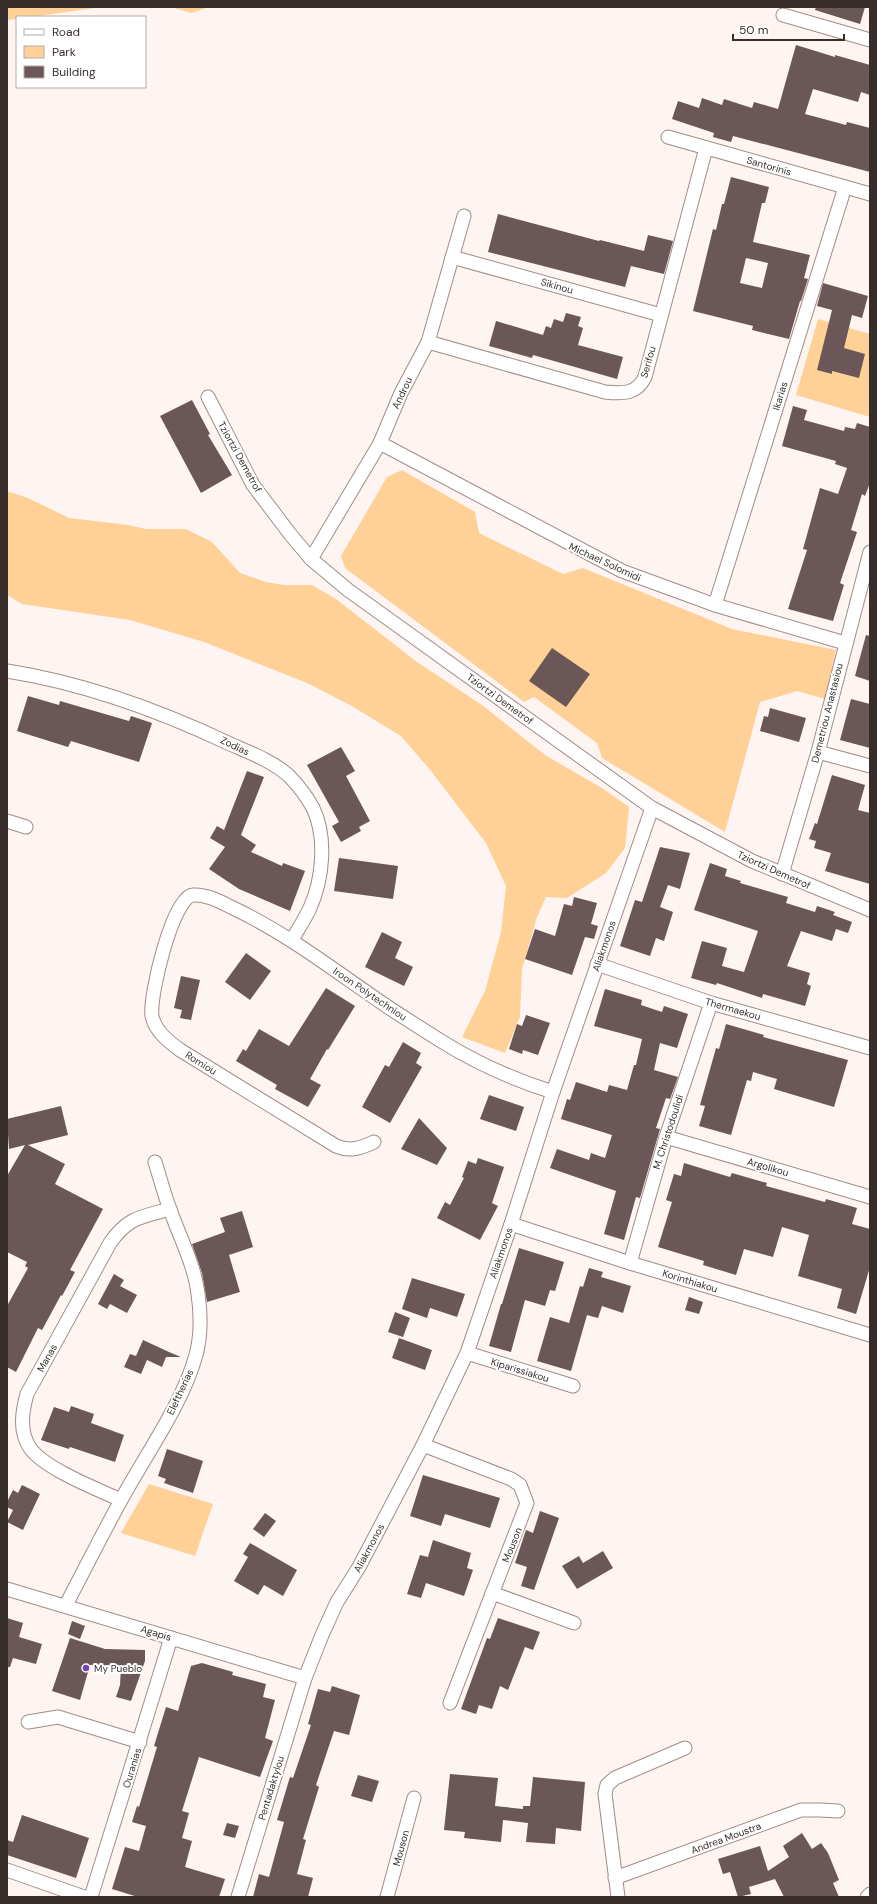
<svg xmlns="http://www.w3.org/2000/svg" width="877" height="1904" viewBox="0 0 877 1904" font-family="'DM Sans',sans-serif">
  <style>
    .green { fill: #ffd196 }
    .building { fill: #6b5757; fill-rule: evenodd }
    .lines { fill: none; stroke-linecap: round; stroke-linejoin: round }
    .minor-casing { stroke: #a18c87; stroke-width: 15 }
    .minor { stroke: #fff; stroke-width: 13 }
    .poi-dot { fill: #7641b7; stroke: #fff; stroke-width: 1.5 }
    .labels { text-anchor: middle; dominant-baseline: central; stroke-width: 4; stroke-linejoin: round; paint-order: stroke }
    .street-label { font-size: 10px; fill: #372e2c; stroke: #fff }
    .poi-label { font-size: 10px; fill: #372e2c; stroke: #fff; text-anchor: start }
  </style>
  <rect width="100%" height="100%" fill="#fef4f2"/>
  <!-- green -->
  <g class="green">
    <path d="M7,7H102L31,17H17V19L7,20Z"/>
    <path d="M170,7H209L192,13Z"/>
    <path d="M818,319L870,334V417L796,395Z"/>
    <path d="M402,470L475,512L479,533L563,574L583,568L732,629L836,650L825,699L797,691L760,702L725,832L602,758L597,743L534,697L524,702L345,568L341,556L387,477Z"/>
    <path d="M7,491L28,498L69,518L128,525L146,529H186L212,542L240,573L266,582L284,585H312L336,599L417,662L482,705L545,755L602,788L629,807L625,848L606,873L567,898L546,897L537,917L522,969L520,1017L505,1053L462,1037L485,991L501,932L506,886L486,843L431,771L401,736L350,705L307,683L204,642L130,620L22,604L7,595Z"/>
    <path d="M149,1484L213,1504L195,1556L121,1533Z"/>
  </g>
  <!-- building -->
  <g class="building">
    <path d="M816,7H865L860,24L815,10Z"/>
    <path d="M796,45L835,57V55L870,65V95L861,92L858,102L813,89L805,114L846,125L847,122L870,128V172L733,136L731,142L713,137L714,133L672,119L678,101L699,108L702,98L722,105L724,99L752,108L754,102L778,109Z"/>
    <path d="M731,177L769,187L765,203H762L753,242L810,255L804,278L808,279L801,301H800L789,339L752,330L753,326L693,311L713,229L716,230L722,204H724ZM746,258L768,263L762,288L740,283Z"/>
    <path d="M498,214L599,241L600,240L644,251L648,235L673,241L664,274L631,266L625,287L488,252Z"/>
    <path d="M823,283L868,296L862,318L852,315L844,348L865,354L859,378L832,371V374L817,370L832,310L817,306Z"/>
    <path d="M566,313L581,317L578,326L583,328L578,345L623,357L617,379L533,355L532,358L489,346L496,321L543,335L546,326L551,328L554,319L563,322Z"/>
    <path d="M192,400L210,434L208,435L232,475L201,493L160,416Z"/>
    <path d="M793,406L807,410L804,420L844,431L845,427L855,429L857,423L870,427V483L865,496L862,494L851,530L857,532L840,583L844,585L833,621L788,609L807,550L803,549L820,488L838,494L847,468L835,464L836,461L782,446Z"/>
    <path d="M866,635L870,636V681L855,676Z"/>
    <path d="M552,648L590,674L566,707L529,681Z"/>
    <path d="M28,696L59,705L60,701L129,721L131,716L152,723L139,762L71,741L68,747L17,731Z"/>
    <path d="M851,699L870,704V748L840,740Z"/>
    <path d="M770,708L806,718L799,742L760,731L764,716L768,717Z"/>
    <path d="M341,747L355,771L346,776L370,821L359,827L361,831L341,842L332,826L339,822L307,765Z"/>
    <path d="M247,771L264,777L241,835L256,845L251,852L282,866L283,863L305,871L290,911L239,889L209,869L225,847L210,838L217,826L224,830Z"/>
    <path d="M832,775L865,785L858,810L870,813V884L825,871L831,853L814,848L816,841L809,839L815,823L817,824Z"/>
    <path d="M660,847L690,853L680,889L668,885L660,907L673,912L664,941L656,938L650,956L620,946L635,900L642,902Z"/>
    <path d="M339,858L398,866L393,899L334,891Z"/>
    <path d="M710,863L727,869L725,876L741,881L740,883L788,897L786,903L815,912L817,906L835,912L833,915L852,922L848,933L836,929L832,941L801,931L787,966L810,973L807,984L811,986L805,1006L763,994L762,998L717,983L716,985L691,978L702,941L727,948L722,966L744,972L758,931L694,910Z"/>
    <path d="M574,897L597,903L591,924L598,926L594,939L585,937L572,975L525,959L535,929L555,936L564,904L572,906Z"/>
    <path d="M382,932L402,942L395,958L413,967L404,986L365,967Z"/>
    <path d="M246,953L271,971L250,1000L225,982Z"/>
    <path d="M181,976L200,980L191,1020L180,1018L182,1010L174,1008Z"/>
    <path d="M326,988L355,1006L328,1050L327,1049L310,1079L321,1085L308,1107L275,1089L277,1085L236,1061L243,1049L246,1051L259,1029L289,1046Z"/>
    <path d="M605,989L642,1000L641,1005L662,1012L664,1006L688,1014L677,1048L660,1043L654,1070L678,1077L670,1099L666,1098L656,1128L660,1129L640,1198L636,1197L624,1240L604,1234L616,1191L550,1168L557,1149L589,1160L591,1153L605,1158L612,1135L561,1119L567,1099L570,1100L576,1082L607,1092L609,1085L627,1090L634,1065H636L642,1039L594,1026Z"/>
    <path d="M526,1015L550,1023L538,1055L523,1050L522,1054L509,1049L517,1024L522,1026Z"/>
    <path d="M726,1024L764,1035L763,1037L848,1060L834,1107L774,1089L777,1079L753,1072L751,1081L747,1080L731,1135L699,1126L705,1106L700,1105L716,1048L719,1049Z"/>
    <path d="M403,1042L421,1053L416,1063L422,1067L390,1123L362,1107L385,1065L389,1067Z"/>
    <path d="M489,1095L524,1107L516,1131L480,1119Z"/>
    <path d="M61,1106L68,1135L28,1145L65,1164L55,1184L103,1209L70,1270L75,1272L62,1296L61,1295L42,1330L38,1328L16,1372L7,1367V1306L28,1268L25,1266L27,1262L7,1252V1176L25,1145L9,1149L7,1119Z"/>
    <path d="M419,1118L447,1148L437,1165L401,1149Z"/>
    <path d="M478,1158L504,1167L492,1203L498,1206L480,1240L437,1218L445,1202L450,1205L464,1178L462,1177L468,1161L476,1164Z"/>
    <path d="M684,1163L730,1177L732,1173L767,1183L766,1186L825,1202L826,1199L857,1208L852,1224L870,1229V1267L856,1314L837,1308L842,1289L798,1276L809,1235L782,1227L773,1257L744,1249L736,1275L703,1265L704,1261L658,1247L672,1202L666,1200L674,1174L681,1176Z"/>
    <path d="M242,1211L253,1247L229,1255L240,1292L207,1302L202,1273L192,1244L225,1232L220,1218Z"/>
    <path d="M519,1248L564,1262L555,1291L550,1290L545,1306L525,1300L511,1352L489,1346L501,1304H502Z"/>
    <path d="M589,1268L603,1272L601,1277L631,1286L623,1313L602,1306L598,1318L587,1315L571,1371L537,1361L550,1317L569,1323L580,1286L583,1287Z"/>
    <path d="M114,1274L124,1280L120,1286L137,1295L127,1313L110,1304L107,1309L98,1304Z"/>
    <path d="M412,1278L465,1294L457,1317L430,1308L427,1318L402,1309Z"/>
    <path d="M689,1297L703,1302L699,1314L685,1310Z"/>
    <path d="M395,1312L410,1318L403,1337L388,1332Z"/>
    <path d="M399,1338L432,1350L425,1370L392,1358Z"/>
    <path d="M143,1340L169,1352L181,1357H166L162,1367L147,1360L141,1374L124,1367L130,1354L136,1356Z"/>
    <path d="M71,1406L94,1414L91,1423L124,1435L115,1462L70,1447L69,1449L41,1440L54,1407L69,1412Z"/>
    <path d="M167,1449L203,1461L193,1493L164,1483L166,1479L158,1476Z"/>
    <path d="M423,1475L500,1498L490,1528L445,1514L441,1526L410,1516Z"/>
    <path d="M22,1485L40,1494L23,1530L7,1522L13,1510L7,1507V1502L13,1490L18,1493Z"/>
    <path d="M540,1511L559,1518L534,1590L521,1586L527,1567L515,1563L526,1530L533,1533Z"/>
    <path d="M265,1513L276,1521L264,1537L253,1529Z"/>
    <path d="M433,1540L471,1553L467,1568L473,1570L464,1596L426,1583L421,1598L407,1594L420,1555L428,1557Z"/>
    <path d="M250,1543L297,1570L283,1596L264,1585L258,1595L234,1581L248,1557L243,1554Z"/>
    <path d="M603,1551L613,1568L577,1589L562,1566L579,1556L583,1563Z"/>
    <path d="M7,1618L23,1623L19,1637L42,1644L36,1664L13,1658L10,1667H7Z"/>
    <path d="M498,1618L540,1632L533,1650L525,1647L508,1690L500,1686L492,1709L479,1705L476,1714L461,1709L487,1638L490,1639Z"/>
    <path d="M72,1621L85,1626L80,1639L68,1634Z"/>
    <path d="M70,1638L105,1649L145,1650V1661L131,1701L116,1697L120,1685L121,1666L90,1665L80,1700L52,1691Z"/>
    <path d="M202,1663L233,1672L232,1675L266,1684L263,1697L275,1700L265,1738L273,1741L260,1777L199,1757L182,1811L189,1813L182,1838L192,1841L185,1867L225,1879L219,1897H138L112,1889L125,1847L139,1851L146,1826L132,1822L137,1806L139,1807L157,1747L154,1746L166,1707L178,1711L191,1666Z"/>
    <path d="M332,1686L360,1695L349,1735L334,1731L316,1785L319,1787L303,1839L306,1840L297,1874L313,1878L308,1897H253L259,1874L269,1877L284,1822L277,1820L290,1777L293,1778L311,1725L308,1724L318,1689L330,1692Z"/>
    <path d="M450,1774L498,1778L495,1806L523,1809V1806H530L533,1777L585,1782L581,1831L556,1828L555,1844L526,1842L528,1823L503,1820L501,1842L464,1838L465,1832L444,1830Z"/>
    <path d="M358,1775L379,1781L372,1802L351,1796Z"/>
    <path d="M22,1815L89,1838L76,1878L7,1855V1840L13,1842Z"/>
    <path d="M227,1823L239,1826L235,1838L223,1835Z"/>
    <path d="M802,1833L812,1849L821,1843L828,1853L839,1880L833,1883L839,1897H784L775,1879L749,1887L751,1894L738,1897L730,1872L723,1874L718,1859L760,1846L768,1871L789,1857L783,1846Z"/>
  </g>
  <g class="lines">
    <defs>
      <g id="minor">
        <path d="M783,15L870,40"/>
        <path d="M668,137L870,194"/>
        <path d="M452,257L661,315"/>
        <path d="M428,342L605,392C623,394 637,394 645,377L706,148"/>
        <path d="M208,397L253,485L290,534L311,559L348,590L652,808L752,861L870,910"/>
        <path d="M380,443L622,571L715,605L845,643"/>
        <path d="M311,559L380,443L401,393L428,342L464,216"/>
        <path d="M715,605L845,187"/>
        <path d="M7,671C84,683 158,710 228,743C248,752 273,761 289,776C298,785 307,797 313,808C327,837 323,879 310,908C305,919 298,929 292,940"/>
        <path d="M818,752L870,766"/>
        <path d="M7,821L26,827"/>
        <path d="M782,874L818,752L870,552"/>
        <path d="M597,964L711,1003L870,1048"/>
        <path d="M666,1137L870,1197"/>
        <path d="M374,1142C361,1148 350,1152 336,1146L180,1050C168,1041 155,1031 152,1016C149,996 173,896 193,895C207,894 221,902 233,908C288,934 335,971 385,1005C403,1017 422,1029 441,1041C478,1064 511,1079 553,1092"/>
        <path d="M511,1224L630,1263L870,1335"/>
        <path d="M630,1263L666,1137L711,1003"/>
        <path d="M467,1353L573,1386"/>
        <path d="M423,1445L511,1479L520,1485L527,1503L450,1703"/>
        <path d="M121,1500C97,1489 45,1469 30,1448C19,1431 22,1412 27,1394L110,1243C128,1217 141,1217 170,1209"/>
        <path d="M7,1589L305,1678"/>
        <path d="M492,1593L574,1623"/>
        <path d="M66,1605C84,1570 102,1535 121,1500C145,1456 183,1403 196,1355C201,1336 201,1314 198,1294C195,1268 183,1244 174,1220C166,1201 161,1181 155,1162"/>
        <path d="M28,1722L58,1717L140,1742"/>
        <path d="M7,1870L84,1897"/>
        <path d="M615,1878L801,1810H820L838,1811"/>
        <path d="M91,1897L171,1638"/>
        <path d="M238,1897L305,1678L322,1635L337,1602L359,1567L423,1445L467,1353L511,1224L553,1092L652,808"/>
        <path d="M387,1897L414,1798"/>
        <path d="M618,1897L605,1794L607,1785L615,1778L685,1748"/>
        <path d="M867,1897L870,1894"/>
      </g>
    </defs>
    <!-- minor casing -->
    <use href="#minor" class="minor-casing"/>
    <!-- minor -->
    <use href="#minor" class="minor"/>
  </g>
  <!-- markers -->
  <circle class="poi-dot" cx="86" cy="1668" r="4"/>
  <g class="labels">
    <!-- street labels -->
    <g class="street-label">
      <text transform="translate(769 166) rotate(16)">Santorinis</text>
      <text transform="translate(557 286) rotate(16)">Sikinou</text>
      <text transform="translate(648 362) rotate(-74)">Serifou</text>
      <text transform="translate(402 393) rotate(-65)">Androu</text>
      <text transform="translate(780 396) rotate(-73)">Ikarias</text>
      <text transform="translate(240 457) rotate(61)">Tziortzi Demetrof</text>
      <text transform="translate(605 562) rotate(25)">Michael Solomidi</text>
      <text transform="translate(500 699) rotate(36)">Tziortzi Demetrof</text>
      <text transform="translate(827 713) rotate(-76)">Demetriou Anastasiou</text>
      <text transform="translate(235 746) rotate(26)">Zodias</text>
      <text transform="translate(774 870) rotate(24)">Tziortzi Demetrof</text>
      <text transform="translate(604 946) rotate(-71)">Aliakmonos</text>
      <text transform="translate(370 994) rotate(34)">Iroon Polytechniou</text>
      <text transform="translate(733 1009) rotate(16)">Thermaekou</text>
      <text transform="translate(201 1063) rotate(32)">Romiou</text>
      <text transform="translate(668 1132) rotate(-72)">M. Christodoulidi</text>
      <text transform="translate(768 1167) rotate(16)">Argolikou</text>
      <text transform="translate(501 1253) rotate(-71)">Aliakmonos</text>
      <text transform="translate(690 1281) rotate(17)">Korinthiakou</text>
      <text transform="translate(47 1358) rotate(-61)">Manas</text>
      <text transform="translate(520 1370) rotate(17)">Kiparissiakou</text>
      <text transform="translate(180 1392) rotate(-65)">Eleftherias</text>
      <text transform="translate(512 1545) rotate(-68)">Mouson</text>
      <text transform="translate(369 1548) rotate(-62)">Aliakmonos</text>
      <text transform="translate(156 1633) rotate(17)">Agapis</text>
      <text transform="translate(132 1768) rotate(-73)">Ouranias</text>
      <text transform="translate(271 1788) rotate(-73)">Pentadaktylou</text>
      <text transform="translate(726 1838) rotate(-20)">Andrea Moustra</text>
      <text transform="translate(401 1848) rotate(-75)">Mouson</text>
    </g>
    <!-- poi labels -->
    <g class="poi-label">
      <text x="94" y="1668">My Pueblo</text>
    </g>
  </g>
  <!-- border -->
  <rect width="877" height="1904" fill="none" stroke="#372e2c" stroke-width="16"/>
  <!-- legend -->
  <rect x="16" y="16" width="130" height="72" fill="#ffffff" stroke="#afabab"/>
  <rect x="24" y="29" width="20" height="6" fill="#ffffff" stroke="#afabab"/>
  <text x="52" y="36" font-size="12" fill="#372e2c">Road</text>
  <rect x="24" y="46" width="20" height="12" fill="#ffd196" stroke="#afabab"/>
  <text x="52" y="56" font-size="12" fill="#372e2c">Park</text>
  <rect x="24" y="66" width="20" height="12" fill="#6b5757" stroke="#afabab"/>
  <text x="52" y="76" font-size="12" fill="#372e2c">Building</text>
  <!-- scale -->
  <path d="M733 34v6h111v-6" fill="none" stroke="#372e2c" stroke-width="2"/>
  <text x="739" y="34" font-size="12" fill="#372e2c" stroke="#ffffff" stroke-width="3" paint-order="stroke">50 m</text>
</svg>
